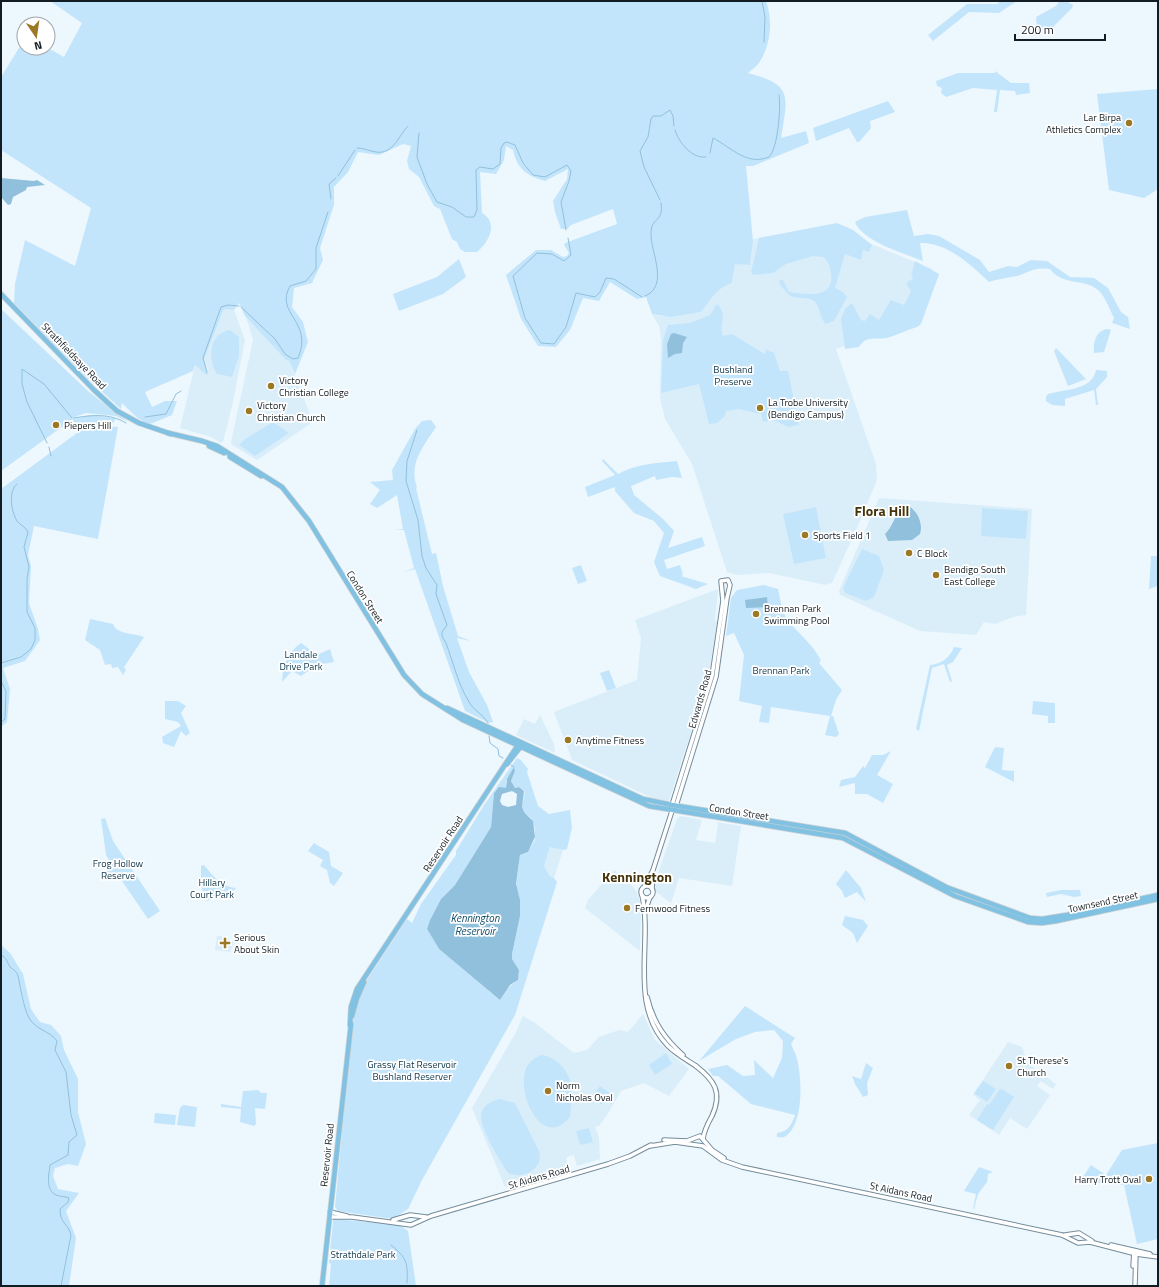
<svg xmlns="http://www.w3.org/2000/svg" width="1159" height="1287" viewBox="0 0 1159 1287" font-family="'Titillium Web',sans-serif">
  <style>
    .built { fill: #daeefa }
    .green { fill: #c3e5fb; fill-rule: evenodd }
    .water { fill: #90c0dc; fill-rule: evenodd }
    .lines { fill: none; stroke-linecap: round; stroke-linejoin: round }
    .stream { stroke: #90c0dc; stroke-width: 1 }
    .minor-casing { stroke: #758c9a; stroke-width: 5.5 }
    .major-casing { stroke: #d0d2d3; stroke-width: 6 }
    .minor { stroke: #fff; stroke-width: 3.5 }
    .major { stroke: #81c2e3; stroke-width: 4.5 }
    .poi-dot { fill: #9b7823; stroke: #fff; stroke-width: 1.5 }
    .labels { text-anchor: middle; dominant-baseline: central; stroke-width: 3.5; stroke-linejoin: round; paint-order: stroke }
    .poi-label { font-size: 10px; fill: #131c22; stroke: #fff; text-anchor: start }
    .street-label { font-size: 10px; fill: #131c22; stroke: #fff }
    .park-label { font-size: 10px; fill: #0e364b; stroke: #fff }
    .water-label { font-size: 11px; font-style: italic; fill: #0f4b67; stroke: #fff }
    .district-label { font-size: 14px; font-weight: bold; fill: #45340b; stroke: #fff }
  </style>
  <rect width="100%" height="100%" fill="#edf7fe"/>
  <!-- built -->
  <g class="built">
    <path d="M833,224L848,227L871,244L930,268L939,275L932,293L868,337L836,349L876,464L877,480L857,528L832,583L825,585L769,573L737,575L727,572L692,464L665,419L660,398L661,339L659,326L652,314L660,316L701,312L715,293L724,285L732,283L735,263L750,265L753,239Z"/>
    <path d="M224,309L234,310L245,340L233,402L223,442L221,443L211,437L180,428L195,365L206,375L208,370L204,359Z"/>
    <path d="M246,317L286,360L289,361L313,422L257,460L232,445L231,442L253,340Z"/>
    <path d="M879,498L1032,509L1026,615L1013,617L995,624L984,622L976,635L920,631L840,595L839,591Z"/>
    <path d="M718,589L715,621H717L708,679L669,801L654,799L572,760L554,712L637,680L641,638L635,620Z"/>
    <path d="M540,715L554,744L555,753L516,735L524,719L535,724Z"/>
    <path d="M680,816L702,820L696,840L715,843L718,825L717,822L741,826L732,886L679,878L671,903L655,891L654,885L677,819Z"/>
    <path d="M550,846L563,850L554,878L550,876L544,866Z"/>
    <path d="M614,870L634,888L638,894L641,906L640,951L585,908L588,900Z"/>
    <path d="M217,936H223L234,942L230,952L215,950Z"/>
    <path d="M643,1014L655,1040L689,1069L669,1096L644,1083L621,1091L607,1115L599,1126L595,1127L599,1137L600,1159L577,1166L574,1155L569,1156L566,1159L569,1169L505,1187L472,1108L515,1034L523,1016L535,1023L574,1053L587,1050L599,1037L619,1030L628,1032Z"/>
    <path d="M1008,1042L1022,1047L1027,1063L1056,1084L1053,1089L1041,1081L1037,1086L1050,1095L1027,1129L1010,1118L999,1135L969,1115L980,1100L973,1095Z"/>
  </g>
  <!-- green -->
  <g class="green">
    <path d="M50,1H766C773,20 771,45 759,63C756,67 751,70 748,73C793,85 788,95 781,138L806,131L809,143L753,166H746L753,241L750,265L735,264L732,283C716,288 711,300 701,312L671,317L652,314L646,297L637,299L610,282L599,301L583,298L570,330L556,347L538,346L521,319L506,275L536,250H551L563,257L567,256L569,253L564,245L565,243L617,224L613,209L571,225L567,229H561L555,212L553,201L567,179L568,169L545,181C527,176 517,169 513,150L506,146L504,160L496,174L480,172L482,213C499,223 489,242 477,252H465L460,249L457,242L452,239L440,209L434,206L419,177L409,169L407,161L411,146L403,144L379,155L358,152L348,172L334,187V205L320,248L323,260L312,283L294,288L292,307L303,322L308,342L295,374L289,361L286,360L245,316L239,303L234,310L224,309L204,359L208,374L206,375L195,365L193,371L145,392L152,407L165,401H177L172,415L150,424C139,421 130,411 122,403L121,409L88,379L14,303L15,284L25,240L75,266L91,208L1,150V77L24,40V48H48L64,57L82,23Z"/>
    <path d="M1001,1H1017L999,13L969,12L933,41L928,35L967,4H997Z"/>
    <path d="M1060,1H1066L1073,5L1072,8L1053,27L1037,28L1036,17L1056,6Z"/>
    <path d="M995,71L1011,83H1029L1030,93L1016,95L1015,91L1000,90L997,112H994L997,90L973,88L946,97L941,93L942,88L937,86L936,81L958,73H995Z"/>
    <path d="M1158,89V189L1144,198L1109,190L1097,94Z"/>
    <path d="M888,101L895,112L870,121L871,128L859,142H857L849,128L816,141L813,128Z"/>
    <path d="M907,210L914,236L928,234L939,236L980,260L989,272L1008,266L1017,267L1031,260L1047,261L1070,277L1094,278L1108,288L1121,312L1128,317L1130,329L1112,323L1114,318C1110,310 1105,296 1098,290C1084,278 1062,286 1050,269C1031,267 1032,272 1017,276C1007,278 998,279 989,282C971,265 947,242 920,243L923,261C904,253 863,242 855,222L865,217Z"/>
    <path d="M837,223L853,230L872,245L869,252L863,250L861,260L845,254L835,288L843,292L847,297L834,321L826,324C819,318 821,307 814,301C808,296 797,300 789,295L780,285L779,280H783L789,292C803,294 835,300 831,274C830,268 829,261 823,257L813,256L786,264L773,273L753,275L751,272L759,238Z"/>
    <path d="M459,259L466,277L443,294L399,311L393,294L437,277Z"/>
    <path d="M915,261L939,274L921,324L917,327C907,330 897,335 887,338C876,340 866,335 859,347L845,349L841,319L845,309L852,303L861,320L865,321L870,314L879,320L891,300L904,305L911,291L907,285L908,281L912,280L913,276H911Z"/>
    <path d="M717,304C729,314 718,325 723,336L732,334L763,353L766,354L765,349L774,353L780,371H788L799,425L788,427L774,420L763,422L761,414L739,409L726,411L724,417L717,423L709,424L699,384L661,393L663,340L668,325L690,323L710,315Z"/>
    <path d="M1,309L89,392L128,422L116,416L86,413L77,416L1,471Z"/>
    <path d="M1108,329L1111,330L1104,352L1094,353C1093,342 1096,330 1108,329Z"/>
    <path d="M230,330L239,337V356L232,377L217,374C207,359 209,333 230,330Z"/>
    <path d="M1056,348L1086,379L1068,386L1054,351Z"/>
    <path d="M1096,370L1107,371V377L1096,389L1098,405H1096L1094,390L1065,399V406L1052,405L1046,401V397L1048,394C1064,389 1092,391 1096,370Z"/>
    <path d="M92,415L115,418V420L113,423L74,429L73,419Z"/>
    <path d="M431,420L436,427C424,445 408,464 417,487L416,488L432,554L436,553L443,586L458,636L471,641L457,638L469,672L487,705L493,722L489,723L465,711L415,569L404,572L414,568L404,530H394L403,529L397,495L377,508L370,504L380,490L370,482L393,480L392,470L415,429L422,421Z"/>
    <path d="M273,422L289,433L255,456L239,445L245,439Z"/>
    <path d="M102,426L118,427L98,539L34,526L28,555L31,566L29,603L38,629L40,640L25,661L3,668L10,689L7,722L2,726L1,489L77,433L91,427Z"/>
    <path d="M603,459L618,474C636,464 656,463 677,461L682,478L672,477L656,480L655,476L631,486L634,495L663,519L674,531L668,548L702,537L705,546L664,560L667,569L680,565L683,575L681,576L708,584L696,589L660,576L654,562L664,533L654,521L634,513L615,491V487L588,497L585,487L615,475L602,461Z"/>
    <path d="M816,507L826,558L794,564L783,514Z"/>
    <path d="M982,508L1028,511L1026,539L981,536Z"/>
    <path d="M862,549L879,556L884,570L874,597L866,601L845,593L843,588Z"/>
    <path d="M1151,556H1158V586L1149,589Z"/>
    <path d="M581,565L587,581L578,584L572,568Z"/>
    <path d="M764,585L778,589C780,597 781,606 784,613C791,629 813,642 821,661L819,663L842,690L836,700L831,716H833L839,734L836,737L825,735L830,716L771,707L769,723L759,722L762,706L739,701L744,655L734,633L726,636L731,598L737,590Z"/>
    <path d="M90,619L113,624C117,635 135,633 144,637L124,667L126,670L123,675L118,667L112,668L111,664L105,665L100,650L85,640Z"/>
    <path d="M301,643L317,655L330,649L334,662L317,665L301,676L292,671L282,682C283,665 287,653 301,643Z"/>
    <path d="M954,647L962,648L953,662L947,665L952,681L950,682L944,664L932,668L919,731L916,729L930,665C941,664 950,658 954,647Z"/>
    <path d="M609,670L616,688L607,691L600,673Z"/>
    <path d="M165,701H178L186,706L181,713L190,733L186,736L181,731L174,747L163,743L162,737L181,726L178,722L165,719Z"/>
    <path d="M1033,701L1055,703V723H1048V716L1032,714Z"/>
    <path d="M995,747L1004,748L1002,770L1014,771V782L985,767Z"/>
    <path d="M891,751L877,775L893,784L883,803L867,794H855V783L839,787L841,780L855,777L863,766L865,768L872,755H883Z"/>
    <path d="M517,758L521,760L528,769L527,772L538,806L549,814L570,810L572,828L567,849L563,850L550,847L544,866L550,876L554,878L557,882L515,1015L422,1180L408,1209L393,1219L338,1211L335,1207L351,1034L355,1010L363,986L407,919L412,923L421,904L456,855V851L484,805ZM514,768L515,771L511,781L515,788L519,787L525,791L522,807L524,812L531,818L535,829V840L527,853L520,855L516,886L519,896L520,916L512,954V959L519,970L518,980L509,987L500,1000L439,949L427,929L430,920L441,899L455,885L491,827L494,793L495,791L506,788V781Z"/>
    <path d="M105,818L113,841L160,911L148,919L122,881L107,877L106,864L109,860L106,855L101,819Z"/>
    <path d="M314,843L329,852L331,866L343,873L334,886L330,883L327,870L320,866L323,860L308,851Z"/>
    <path d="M204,865C212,875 222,887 236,888L234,890L207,901C200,890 201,879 201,866Z"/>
    <path d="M846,870L861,888L866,902L857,892L845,898L842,891L836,884Z"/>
    <path d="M1061,890H1080L1081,896L1074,897L1061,894L1047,897L1046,893Z"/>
    <path d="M845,916L863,920L868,926L857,943L853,933L842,925Z"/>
    <path d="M1,945L10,953L23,974L31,1009L40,1022L51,1025L61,1036L64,1050L78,1079V1112L86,1144L78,1166L68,1164L55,1168L53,1176L58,1189L79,1193L66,1211L76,1238L69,1286H1Z"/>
    <path d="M745,1006L795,1038L791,1044C793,1049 796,1054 797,1059C802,1078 804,1123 786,1136C784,1138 779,1137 777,1137V1133C788,1132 792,1124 795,1115L751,1104L718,1076H713L708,1069L727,1065L743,1076L755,1075L754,1060L773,1078L782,1058L783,1041L774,1030L755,1032L736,1039L699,1061Z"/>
    <path d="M666,1053L672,1064L655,1075L649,1065Z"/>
    <path d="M540,1055C553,1055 567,1068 570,1081C573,1092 571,1105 570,1117C542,1151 516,1094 526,1068C529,1062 535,1058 540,1055Z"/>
    <path d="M866,1063L873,1068L867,1083L868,1095L863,1097L855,1084L852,1076L861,1079Z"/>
    <path d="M983,1081L996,1089L987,1102L974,1093Z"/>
    <path d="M600,1086L611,1094L602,1105L592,1096Z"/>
    <path d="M1002,1089L1014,1097L993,1130L977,1120L987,1104L989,1105L999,1090Z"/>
    <path d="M258,1090L261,1093H267L265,1109L255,1108L256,1124L254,1126L240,1122L241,1109L221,1107V1104L241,1107L243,1091Z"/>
    <path d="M500,1099L515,1103L540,1153L539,1163C532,1174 520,1178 508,1173C500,1161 476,1124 482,1111C486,1103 493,1101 500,1099Z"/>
    <path d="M183,1105L197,1107L195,1127L177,1125L180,1108Z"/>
    <path d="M155,1113L176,1115L175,1125L154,1123Z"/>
    <path d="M589,1128L593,1142L580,1145L576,1131Z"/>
    <path d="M1158,1143V1239L1137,1244L1124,1185L1080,1181L1091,1165L1106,1175L1122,1150Z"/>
    <path d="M979,1167L993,1172L988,1174L987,1182L978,1194L974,1209H973L976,1194L964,1191Z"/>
    <path d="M335,1219L400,1225L408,1231L416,1286H329L331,1264L329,1263L333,1221Z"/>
  </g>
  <!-- water -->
  <g class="water">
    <path d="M1,178L34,181L37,180L45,185L27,187L26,190L13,197L11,204L8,205L1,197Z"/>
    <path d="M674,333L687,337L683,343L682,353L675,354L668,358L667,344L671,334Z"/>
    <path d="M903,504C915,506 924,522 920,534L912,540L888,541L885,534C894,526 898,507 903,504Z"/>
    <path d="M767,597L768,607L746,608L745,600Z"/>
    <path d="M514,767L515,771L511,781L515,788L519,787L524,791L522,807L524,812L533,821L535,837L528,852L520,855L516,884L520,900V916L512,954V959L519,970L518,980L510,985L500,1000L439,949L427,929L430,920L441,899L455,885L491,827L494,793L499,787L506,788L507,779ZM512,791L517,794L516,805L508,807L502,805L500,801L502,794Z"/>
  </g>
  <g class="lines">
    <!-- stream -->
    <g class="stream">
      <path d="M762,1L765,17L764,42"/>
      <path d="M675,130C679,143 692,159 706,157"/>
      <path d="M419,133L417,157L427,184L437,202L452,207L466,217H474L477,210L476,170L480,167L493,169L500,164L501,148L504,143L507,142L515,145L523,163L533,175L545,177L567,165L571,171L569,181L561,202L566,230"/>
      <path d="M357,148C364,148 369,151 376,152C393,155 399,135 408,126"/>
      <path d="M710,153L713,138C732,148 747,166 769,157C778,148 781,108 779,95"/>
      <path d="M338,176L355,150"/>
      <path d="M331,199L329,184L336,178"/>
      <path d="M660,200L644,167L640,151L648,137L651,119L653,116H661L670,110L673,116L674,126"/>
      <path d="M568,238L571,255L564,261L552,254L537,253L513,276L525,318L541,343L554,344L566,327L576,293L595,297L600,292L606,278L614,279L642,297"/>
      <path d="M645,296C670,286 650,251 651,233C651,217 664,223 661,203"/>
      <path d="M241,307L275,339L285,354L293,359L298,358C314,321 274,314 290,286L306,281L316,269V248L328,212"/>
      <path d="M207,372L203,358L221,307L228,305L239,306"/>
      <path d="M145,417L166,414L176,394L181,391"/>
      <path d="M74,418C91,415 110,413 126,423"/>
      <path d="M417,430L407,461L406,481L418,520L422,556L426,568L437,585L436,594L447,625L442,632V636L446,643C453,662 458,684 469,702C473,710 483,714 488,723"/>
      <path d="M47,443L27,402L22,384V369L44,384L72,418"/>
      <path d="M49,447L51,456"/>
      <path d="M1,663L21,657L31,649L35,640V628L27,612V579L29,567L24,547L28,532C26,527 20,525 17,521C11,511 8,491 17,484"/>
      <path d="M1,681L6,691L5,719L1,722"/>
      <path d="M489,736L490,743L498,749L499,756L503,758"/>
      <path d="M511,765L514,767"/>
      <path d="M1,955C7,958 7,962 10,967C13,970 17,971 18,976C21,989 23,1006 29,1018C36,1030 50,1031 57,1041L55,1050L66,1072L71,1115L77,1135L69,1142L68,1155L50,1165C49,1174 45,1190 56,1195C60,1197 65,1196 69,1198L68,1202L60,1209C60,1224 68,1223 71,1235L61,1286"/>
      <path d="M391,1245C407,1258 408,1263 407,1283"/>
    </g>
    <defs>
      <g id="minor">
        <path d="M672,805L712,676L723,601L721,581L728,580L730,585L727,598L716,677L676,806"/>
        <path d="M645,886L653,870L672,811"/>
        <circle cx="647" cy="892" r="6"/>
        <path d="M652,889L653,875"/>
        <path d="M642,895C653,945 628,1005 668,1046C676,1054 687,1060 696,1066"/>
        <path d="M645,911L650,897"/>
        <path d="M647,997C653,1022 665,1039 683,1055"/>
        <path d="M696,1066C714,1080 723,1092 712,1116C708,1123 704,1131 703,1139"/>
        <path d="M664,1140L687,1141L700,1136L712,1150L724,1158"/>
        <path d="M650,1146L675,1142L703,1146L722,1160L742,1167L1062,1235L1078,1243L1090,1242L1136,1254L1158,1257"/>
        <path d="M330,1212L347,1216"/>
        <path d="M330,1217H352L411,1225L431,1216L608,1164L630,1156L651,1145"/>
        <path d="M393,1220L410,1215L426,1217"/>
        <path d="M1065,1235L1079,1233L1092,1241"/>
        <path d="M1111,1245L1150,1254"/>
        <path d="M1133,1266L1134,1252"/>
        <path d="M1135,1286L1136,1252"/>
      </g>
      <g id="major">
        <path d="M1,294L94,390L117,411L139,423L171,434"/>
        <path d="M168,433L202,441L217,446L282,487L309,521L404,675L422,694L463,720L649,806L843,838L955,896L1028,922L1042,923L1056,921L1158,899"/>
        <path d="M209,446L224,453"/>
        <path d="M230,457L261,476"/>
        <path d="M447,708L643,799L672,805L845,833L946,887L1030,918L1042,919L1067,915L1158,895"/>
        <path d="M507,764L522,745"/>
        <path d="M352,1016L357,998L364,982"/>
        <path d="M350,1025L351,1007L357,989L518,745"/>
        <path d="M322,1286L351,1024"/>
      </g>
    </defs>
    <!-- minor casing -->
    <use href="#minor" class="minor-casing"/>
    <!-- major casing -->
    <use href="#major" class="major-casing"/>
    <!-- minor -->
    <use href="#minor" class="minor"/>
    <!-- major -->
    <use href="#major" class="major"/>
  </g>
  <!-- markers -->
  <g class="poi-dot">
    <circle cx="1129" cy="123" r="4"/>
    <circle cx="271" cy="386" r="4"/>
    <circle cx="760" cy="408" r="4"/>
    <circle cx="249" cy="411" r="4"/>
    <circle cx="56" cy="425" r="4"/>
    <circle cx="805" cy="535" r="4"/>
    <circle cx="909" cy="553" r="4"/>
    <circle cx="936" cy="575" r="4"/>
    <circle cx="756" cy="614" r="4"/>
    <circle cx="568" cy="740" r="4"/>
    <circle cx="627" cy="908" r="4"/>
    <path d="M223 937h4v4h4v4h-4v4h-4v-4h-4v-4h4z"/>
    <circle cx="1009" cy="1066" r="4"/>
    <circle cx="548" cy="1091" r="4"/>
    <circle cx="1149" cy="1179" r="4"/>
  </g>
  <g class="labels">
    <!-- poi labels -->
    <g class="poi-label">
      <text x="1121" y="117" text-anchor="end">Lar Birpa<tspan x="1121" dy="12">Athletics Complex</tspan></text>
      <text x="279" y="380">Victory<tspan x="279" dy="12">Christian College</tspan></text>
      <text x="768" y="402">La Trobe University<tspan x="768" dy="12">(Bendigo Campus)</tspan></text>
      <text x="257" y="405">Victory<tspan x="257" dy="12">Christian Church</tspan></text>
      <text x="64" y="425">Piepers Hill</text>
      <text x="813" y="535">Sports Field 1</text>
      <text x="917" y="553">C Block</text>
      <text x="944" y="569">Bendigo South<tspan x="944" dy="12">East College</tspan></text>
      <text x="764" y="608">Brennan Park<tspan x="764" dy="12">Swimming Pool</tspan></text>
      <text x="576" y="740">Anytime Fitness</text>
      <text x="635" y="908">Fernwood Fitness</text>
      <text x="234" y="937">Serious<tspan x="234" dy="12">About Skin</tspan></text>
      <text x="1017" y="1060">St Therese's<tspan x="1017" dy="12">Church</tspan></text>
      <text x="556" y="1085">Norm<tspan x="556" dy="12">Nicholas Oval</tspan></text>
      <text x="1141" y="1179" text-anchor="end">Harry Trott Oval</text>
    </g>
    <!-- street labels -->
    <g class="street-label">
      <text transform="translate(74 356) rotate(46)">Strathfieldsaye Road</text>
      <text transform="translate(365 597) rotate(58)">Condon Street</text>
      <text transform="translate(700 699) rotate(-74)">Edwards Road</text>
      <text transform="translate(739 812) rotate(9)">Condon Street</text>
      <text transform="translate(443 844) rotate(-57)">Reservoir Road</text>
      <text transform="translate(1103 902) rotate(-12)">Townsend Street</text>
      <text transform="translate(327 1155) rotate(-84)">Reservoir Road</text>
      <text transform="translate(539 1177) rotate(-16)">St Aidans Road</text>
      <text transform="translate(901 1192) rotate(12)">St Aidans Road</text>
    </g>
    <!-- park labels -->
    <g class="park-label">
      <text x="733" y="369">Bushland<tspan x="733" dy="12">Preserve</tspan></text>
      <text x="301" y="654">Landale<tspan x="301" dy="12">Drive Park</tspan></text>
      <text x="781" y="670">Brennan Park</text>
      <text x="118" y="863">Frog Hollow<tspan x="118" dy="12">Reserve</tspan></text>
      <text x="212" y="882">Hillary<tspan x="212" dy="12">Court Park</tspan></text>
      <text x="412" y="1064">Grassy Flat Reservoir<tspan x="412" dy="12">Bushland Reserver</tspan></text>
      <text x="363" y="1254">Strathdale Park</text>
    </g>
    <!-- water labels -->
    <g class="water-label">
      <text x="475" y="918">Kennington<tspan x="475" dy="13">Reservoir</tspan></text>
    </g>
    <!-- district labels -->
    <g class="district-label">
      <text x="882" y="510">Flora Hill</text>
      <text x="637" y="876">Kennington</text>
    </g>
  </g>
  <!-- border -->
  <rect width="1159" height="1287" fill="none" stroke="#131c22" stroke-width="4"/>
  <!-- north arrow -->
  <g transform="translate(36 36) rotate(167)"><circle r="19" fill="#ffffff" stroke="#a1a4a7"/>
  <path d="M0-3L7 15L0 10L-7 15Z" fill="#9b7823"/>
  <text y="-6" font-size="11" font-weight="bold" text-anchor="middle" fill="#131c22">N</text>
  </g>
  <!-- scale -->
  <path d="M1015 34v6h90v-6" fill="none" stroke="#131c22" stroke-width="2"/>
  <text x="1021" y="34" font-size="12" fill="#131c22" stroke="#ffffff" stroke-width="3" paint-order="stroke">200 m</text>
</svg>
